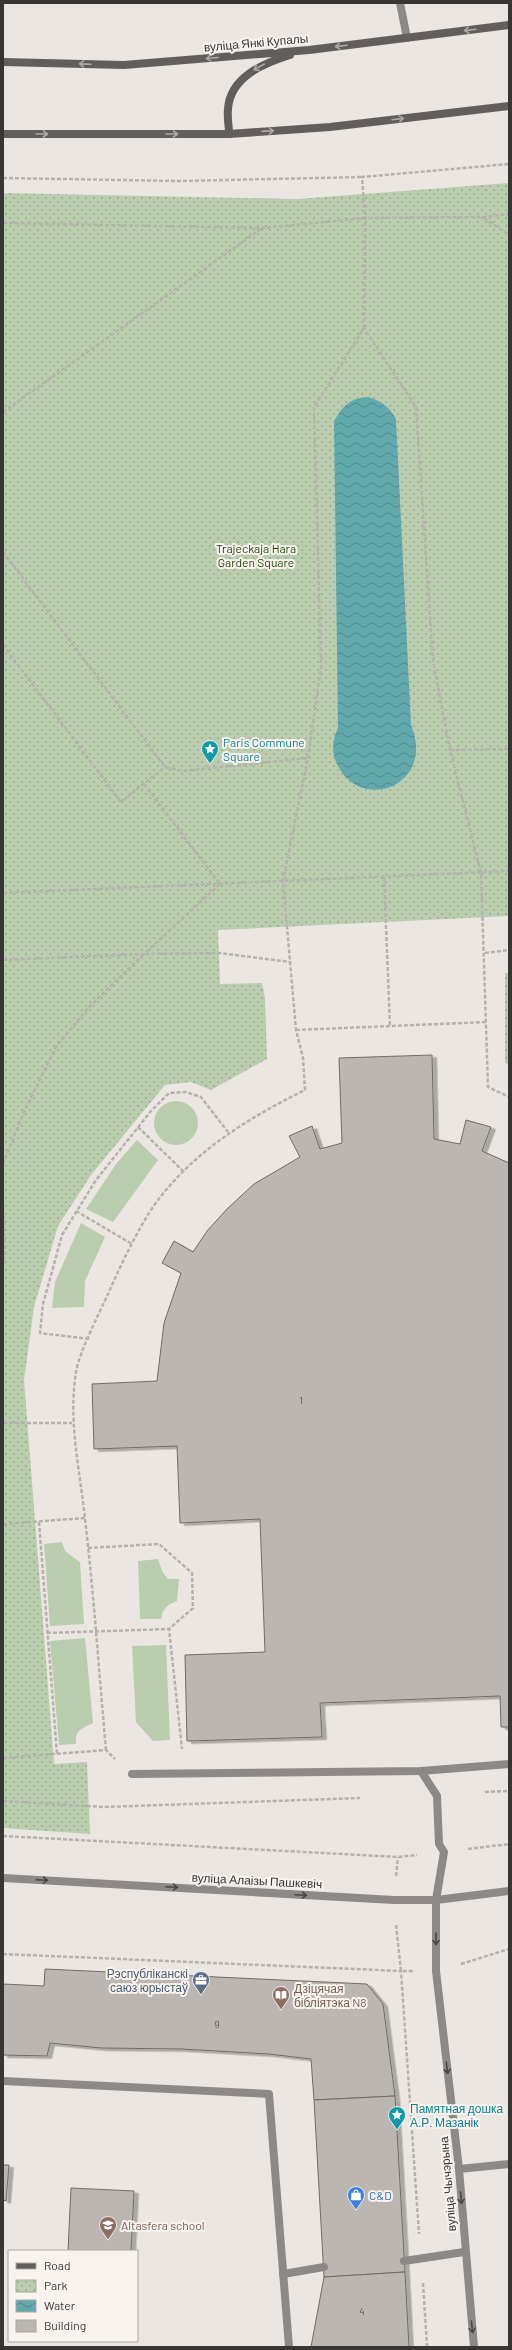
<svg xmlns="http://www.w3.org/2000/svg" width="512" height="2350" viewBox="0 0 512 2350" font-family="Barlow,sans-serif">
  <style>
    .green { fill: #baceaf }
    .park { fill: url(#park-dots) }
    .water { fill: url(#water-waves) }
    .building { fill: #bbb6b2; stroke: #706b67; filter: url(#shadow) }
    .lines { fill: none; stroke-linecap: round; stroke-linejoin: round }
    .path { stroke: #b5b1ad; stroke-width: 2.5; stroke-dasharray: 4 2; stroke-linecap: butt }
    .service { stroke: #8c8a88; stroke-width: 8 }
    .minor { stroke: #8c8a88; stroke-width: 8 }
    .secondary { stroke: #615f5c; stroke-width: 8 }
    .oneway { stroke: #aca9a6 }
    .oneway2 { stroke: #494745 }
    .labels { text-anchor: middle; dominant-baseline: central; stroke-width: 4; stroke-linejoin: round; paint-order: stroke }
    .number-label { font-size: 10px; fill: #595654 }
    .street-label { font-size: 12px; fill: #383634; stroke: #f8f3ef }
    .park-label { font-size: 12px; fill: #224803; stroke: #f8f3ef }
    .culture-label { font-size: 12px; fill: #0d838f; stroke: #f8f3ef; text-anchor: start }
    .service-label { font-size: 12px; fill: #4e5e75; stroke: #f8f3ef; text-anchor: end }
    .education-label { font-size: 12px; fill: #785e54; stroke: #f8f3ef; text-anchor: start }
    .shop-label { font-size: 12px; fill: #366cbe; stroke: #f8f3ef; text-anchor: start }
  </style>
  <defs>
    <pattern id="park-dots" width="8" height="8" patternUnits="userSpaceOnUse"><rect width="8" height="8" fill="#baceaf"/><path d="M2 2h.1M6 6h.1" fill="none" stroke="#98a88f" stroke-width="1.8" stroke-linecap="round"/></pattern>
    <pattern id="water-waves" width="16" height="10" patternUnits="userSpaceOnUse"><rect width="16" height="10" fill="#62a9ad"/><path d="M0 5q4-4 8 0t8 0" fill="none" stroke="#528a8e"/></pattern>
    <filter id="shadow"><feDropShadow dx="4.5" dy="2.5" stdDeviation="0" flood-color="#0004"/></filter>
  </defs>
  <rect width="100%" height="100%" fill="#ebe6e1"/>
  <!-- green -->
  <g class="green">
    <circle cx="176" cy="1123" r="22"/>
    <path d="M137,1140L158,1160L113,1222L86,1209L116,1164Z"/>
    <path d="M81,1223L105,1237L85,1281L84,1307L52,1308L55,1282Z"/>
    <path d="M62,1542L65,1551L80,1562L84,1624L50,1626L44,1544Z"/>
    <path d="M158,1559L162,1571L168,1579H179L177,1601C167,1605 163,1608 161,1619H140L138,1561Z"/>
    <path d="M85,1638L93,1723C81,1729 75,1730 76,1744L59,1745L50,1641Z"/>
    <path d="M166,1645L170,1740L153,1741L136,1722L132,1646Z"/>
  </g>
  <!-- park -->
  <g class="park">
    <path d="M509,183V916L218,930L220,984L262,983L265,998L267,1059L211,1090L191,1082L165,1085L91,1175L58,1226L34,1307L24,1380L54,1764L87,1762L90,1834L3,1828V193L297,199Z"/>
    <path d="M505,973H509V1065L505,1063Z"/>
  </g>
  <!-- water -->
  <path class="water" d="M368,397C381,401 389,406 396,419L411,725C436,784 363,814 338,766C331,754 332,740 338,728L334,421C343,406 350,398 368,397Z"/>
  <!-- building -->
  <g class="building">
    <path d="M432,1055L434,1139L460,1144L466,1120L491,1127L482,1151L509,1163V1727H501L500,1696L320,1703L322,1737L187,1741L185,1655L265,1652L260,1519L180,1523L177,1446L94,1449L92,1384L157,1381L164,1323L181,1273L162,1263L174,1241L193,1252L207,1231L227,1209L254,1184L300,1157L289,1136L312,1126L320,1149L342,1143L339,1058Z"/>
    <path d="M45,1969L367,1984L383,2004L395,2096L314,2100L311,2059L269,2054L182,2049L101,2048L50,2043L47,2056L3,2055V1984L44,1986Z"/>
    <path d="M395,2096L405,2272L324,2277L314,2100Z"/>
    <path d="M3,2165H9L6,2201L3,2200Z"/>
    <path d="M71,2188L134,2191L131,2251H68Z"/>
    <path d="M405,2272L409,2347H311L324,2277Z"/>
  </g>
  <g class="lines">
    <!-- path -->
    <g class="path">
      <path d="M3,178L180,181L362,177"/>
      <path d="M484,218L509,235"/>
      <path d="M3,223L262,228L365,218L484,217L509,214"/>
      <path d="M364,328L365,218L362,177L509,164"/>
      <path d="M3,412L262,228"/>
      <path d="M3,552L165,767L183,771L308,758"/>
      <path d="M3,645L121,802L165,767"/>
      <path d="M450,750L509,749"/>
      <path d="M384,877L390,1026"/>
      <path d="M3,893L509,871"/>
      <path d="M485,953L509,950"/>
      <path d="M3,960L144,954L220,884L144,784"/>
      <path d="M296,1030L486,1022"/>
      <path d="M138,1127L184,1172"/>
      <path d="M3,1164L23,1114L56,1047L89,1007L144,954L219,953L290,962"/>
      <path d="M3,1203L5,1252L3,1266"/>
      <path d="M76,1211L132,1244"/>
      <path d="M89,1339L40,1333L43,1304L62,1235L96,1180L151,1111L169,1093L186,1092L201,1097L228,1132"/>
      <path d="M3,1423H72"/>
      <path d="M39,1522L57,1754"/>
      <path d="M3,1524L85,1518"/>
      <path d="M88,1548L159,1544L192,1573L193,1608L169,1629L182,1749"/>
      <path d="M47,1633L169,1629"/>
      <path d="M106,1750C99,1673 94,1596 85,1519C80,1470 68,1422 76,1372C80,1350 98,1316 108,1294C120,1267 133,1239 149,1213C186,1156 246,1119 305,1090L303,1058L296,1030L283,881L308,758L321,667L314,407L364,328L416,407L433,661L450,750L481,873L488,1087L509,1097"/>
      <path d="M3,1758L106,1750L115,1759"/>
      <path d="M485,1792L509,1791"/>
      <path d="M3,1801L104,1807L360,1798"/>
      <path d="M3,1836L398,1857L417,1855"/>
      <path d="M468,1849L509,1844"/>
      <path d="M396,1876L398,1857"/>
      <path d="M396,1925L401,1971H413"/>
      <path d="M3,1954L401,1971L419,2234"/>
      <path d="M461,1964L509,1949"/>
      <path d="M423,2283L427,2347"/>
    </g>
    <!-- service -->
    <g class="service">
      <path d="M400,3L407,38"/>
      <path d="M421,1771L437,1796L439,1844L444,1852L436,1900"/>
      <path d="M132,1774L421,1771L509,1764"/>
      <path d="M3,2081L269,2094L289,2347"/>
      <path d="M459,2169L509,2164"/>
      <path d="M404,2261L464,2252"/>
      <path d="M283,2274L324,2267"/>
    </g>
    <!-- minor -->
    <g class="minor">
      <path d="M3,1878L394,1900H436L509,1891"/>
      <path d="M436,1900V1971L459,2169L474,2347"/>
    </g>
    <!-- secondary -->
    <g class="secondary">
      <path d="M3,62L124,65L309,50L509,25"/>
      <path d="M3,134H229L330,127L509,106"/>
      <path d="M229,134C229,126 227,117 228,109C230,77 264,63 290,55"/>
    </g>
  </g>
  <!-- one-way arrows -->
  <defs><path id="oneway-shaft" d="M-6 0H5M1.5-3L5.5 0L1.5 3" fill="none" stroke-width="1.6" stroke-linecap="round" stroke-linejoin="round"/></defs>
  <g class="oneway">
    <use href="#oneway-shaft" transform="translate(470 30) rotate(173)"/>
    <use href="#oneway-shaft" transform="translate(341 46) rotate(173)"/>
    <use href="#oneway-shaft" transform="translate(212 58) rotate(175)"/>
    <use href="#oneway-shaft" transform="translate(85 64) rotate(-178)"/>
    <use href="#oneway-shaft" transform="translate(259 67) rotate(151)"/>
    <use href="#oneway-shaft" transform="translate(398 119) rotate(-7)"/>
    <use href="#oneway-shaft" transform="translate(268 131) rotate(-4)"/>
    <use href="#oneway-shaft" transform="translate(42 134)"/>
    <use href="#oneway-shaft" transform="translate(172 134)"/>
  </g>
  <g class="oneway2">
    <use href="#oneway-shaft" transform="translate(42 1880) rotate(3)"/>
    <use href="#oneway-shaft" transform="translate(172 1887) rotate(3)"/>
    <use href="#oneway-shaft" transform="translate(301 1895) rotate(3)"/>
    <use href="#oneway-shaft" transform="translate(436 1939) rotate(90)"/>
    <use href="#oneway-shaft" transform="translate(447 2068) rotate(83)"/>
    <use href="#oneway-shaft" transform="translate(461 2198) rotate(86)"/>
    <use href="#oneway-shaft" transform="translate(472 2327) rotate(84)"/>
  </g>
  <!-- icons -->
  <defs>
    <symbol id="sight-pin" viewBox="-11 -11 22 30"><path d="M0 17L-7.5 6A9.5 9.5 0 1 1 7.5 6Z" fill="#0f9aa8" stroke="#f8f3ef"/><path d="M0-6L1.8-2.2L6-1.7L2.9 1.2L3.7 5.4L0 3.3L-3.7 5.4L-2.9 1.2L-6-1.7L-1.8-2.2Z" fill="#fff"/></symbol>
    <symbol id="office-pin" viewBox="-11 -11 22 30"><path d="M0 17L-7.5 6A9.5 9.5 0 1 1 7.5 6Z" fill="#5c6f8a" stroke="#f8f3ef"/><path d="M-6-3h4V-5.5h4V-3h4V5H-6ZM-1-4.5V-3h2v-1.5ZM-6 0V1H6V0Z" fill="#fff"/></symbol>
    <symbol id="library-pin" viewBox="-11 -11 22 30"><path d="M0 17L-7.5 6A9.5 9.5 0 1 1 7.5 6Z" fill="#8d6e63" stroke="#f8f3ef"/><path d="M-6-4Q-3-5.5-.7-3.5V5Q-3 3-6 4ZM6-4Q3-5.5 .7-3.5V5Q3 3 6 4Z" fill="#fff"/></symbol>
    <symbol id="shop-pin" viewBox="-11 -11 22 30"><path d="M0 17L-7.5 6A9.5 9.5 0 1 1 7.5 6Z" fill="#3f7fe0" stroke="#f8f3ef"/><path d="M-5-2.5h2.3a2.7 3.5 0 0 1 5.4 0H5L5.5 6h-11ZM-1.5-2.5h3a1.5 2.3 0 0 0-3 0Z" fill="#fff"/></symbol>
    <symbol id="school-pin" viewBox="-11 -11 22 30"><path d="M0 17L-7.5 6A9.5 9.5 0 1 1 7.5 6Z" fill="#8d6e63" stroke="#f8f3ef"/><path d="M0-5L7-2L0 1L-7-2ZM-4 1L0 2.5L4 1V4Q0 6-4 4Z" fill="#fff"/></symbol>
  </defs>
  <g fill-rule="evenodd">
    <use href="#sight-pin" x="200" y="739" width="20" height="27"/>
    <use href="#office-pin" x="191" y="1970" width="20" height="27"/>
    <use href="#library-pin" x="271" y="1985" width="20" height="27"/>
    <use href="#sight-pin" x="387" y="2105" width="20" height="27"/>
    <use href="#shop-pin" x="346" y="2185" width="20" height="27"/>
    <use href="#school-pin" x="98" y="2215" width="20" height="27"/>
  </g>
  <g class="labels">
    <!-- number labels -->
    <g class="number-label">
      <text x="301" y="1400">1</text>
      <text x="217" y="2024">9</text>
      <text x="362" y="2311">4</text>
    </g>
    <!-- street labels -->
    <g class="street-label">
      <text transform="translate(256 42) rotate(-5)">вуліца Янкі Купалы</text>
      <text transform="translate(257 1880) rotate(3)">вуліца Алаізы Пашкевіч</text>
      <text transform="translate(447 2184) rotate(-95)">вуліца Чычэрына</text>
    </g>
    <!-- park labels -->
    <g class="park-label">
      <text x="256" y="548">Trajeckaja Hara<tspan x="256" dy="14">Garden Square</tspan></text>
    </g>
    <!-- culture labels -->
    <g class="culture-label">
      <text x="223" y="742">Paris Commune<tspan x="223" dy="14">Square</tspan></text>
      <text x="410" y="2108">Памятная дошка<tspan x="410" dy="14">А.Р. Мазанік</tspan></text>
    </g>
    <!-- service labels -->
    <g class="service-label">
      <text x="188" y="1973">Рэспубліканскі<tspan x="188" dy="14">саюз юрыстаў</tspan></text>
    </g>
    <!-- education labels -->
    <g class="education-label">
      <text x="294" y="1988">Дзіцячая<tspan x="294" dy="14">бібліятэка N8</tspan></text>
      <text x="121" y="2225">Altasfera school</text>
    </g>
    <!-- shop labels -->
    <g class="shop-label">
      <text x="369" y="2195">C&amp;D</text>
    </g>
  </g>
  <!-- border -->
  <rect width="512" height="2350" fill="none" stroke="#383634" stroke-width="8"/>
  <!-- legend -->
  <rect x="8" y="2250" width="130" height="92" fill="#f8f3ef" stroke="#aba7a4"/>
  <rect x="16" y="2263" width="20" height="6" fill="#615f5c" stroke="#aba7a4"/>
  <text x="44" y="2270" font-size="12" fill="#383634">Road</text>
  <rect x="16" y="2280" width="20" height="12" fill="url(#park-dots)" stroke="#aba7a4"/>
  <text x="44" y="2290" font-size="12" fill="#383634">Park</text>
  <rect x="16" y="2300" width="20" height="12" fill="url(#water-waves)" stroke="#aba7a4"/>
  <text x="44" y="2310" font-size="12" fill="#383634">Water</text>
  <rect x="16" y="2320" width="20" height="12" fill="#bbb6b2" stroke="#aba7a4"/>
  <text x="44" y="2330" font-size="12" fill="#383634">Building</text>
</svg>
